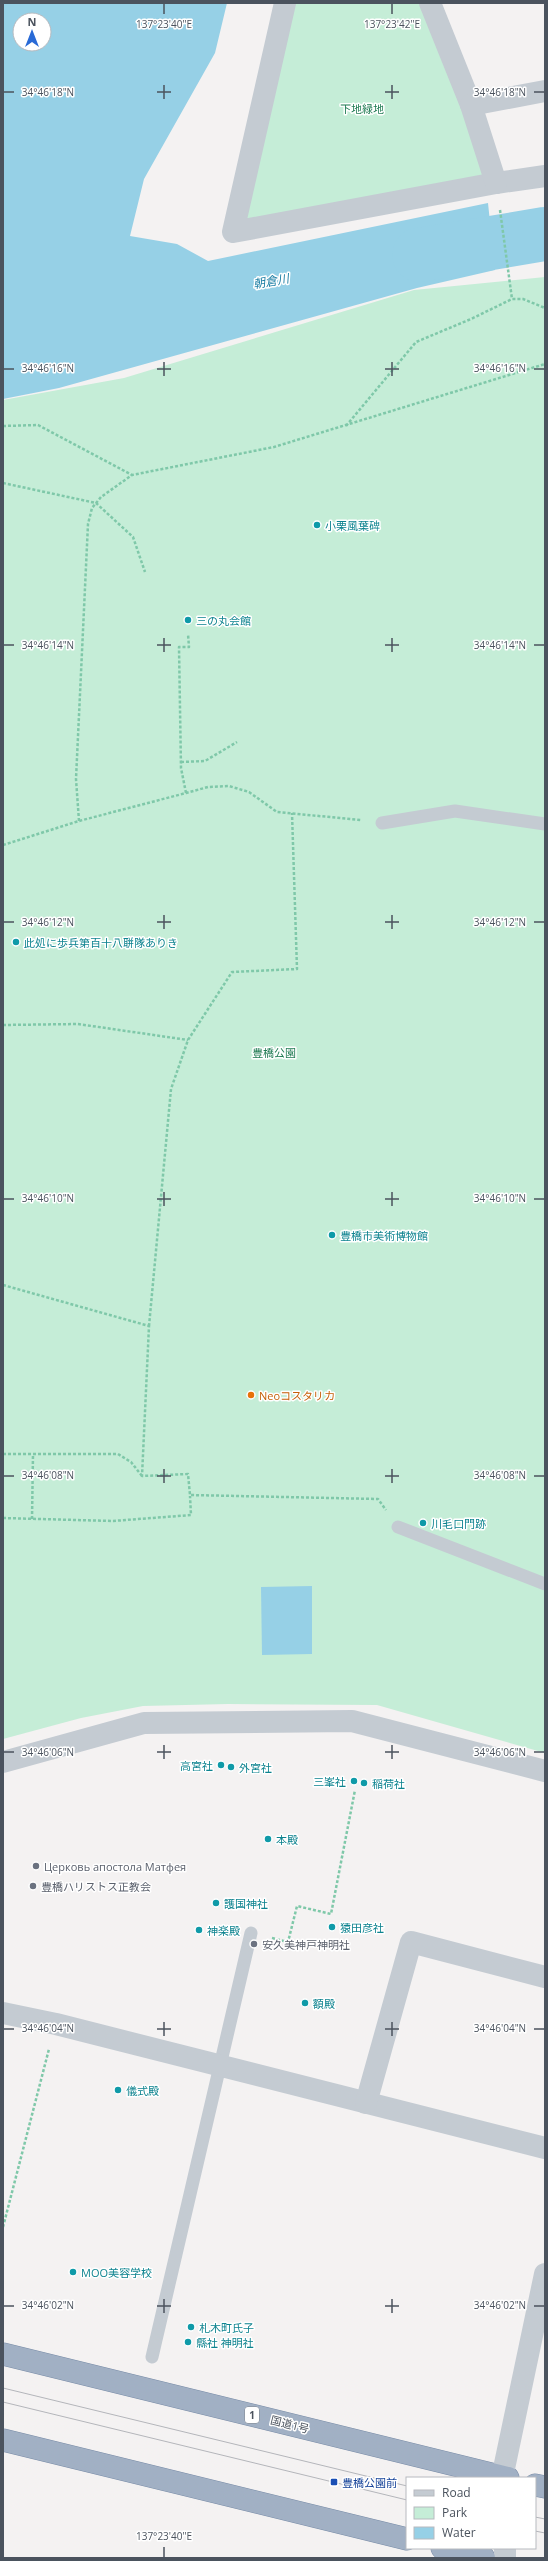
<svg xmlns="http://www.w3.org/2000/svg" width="548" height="2561" viewBox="0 0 548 2561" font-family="'Open Sans','Noto Sans JP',sans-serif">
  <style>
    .green { fill: #c5edd7 }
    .water { fill: #96d0e6; fill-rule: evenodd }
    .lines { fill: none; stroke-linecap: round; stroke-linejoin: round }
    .river { stroke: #96d0e6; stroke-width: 54 }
    .trunk-casing { stroke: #798ca7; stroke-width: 23 }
    .path { stroke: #7fc8a9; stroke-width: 2.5; stroke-dasharray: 3 2; stroke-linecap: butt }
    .service { stroke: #c4cbd2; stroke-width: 13 }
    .minor { stroke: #c4cbd2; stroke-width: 22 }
    .tertiary { stroke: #c4cbd2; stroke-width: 22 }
    .trunk { stroke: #a1b0c4; stroke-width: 22 }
    .tram { stroke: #b4b6bb; stroke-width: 1 }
    .ticks { fill: none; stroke: #4b535e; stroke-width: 1.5 }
    .culture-dot { fill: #0f9aa8; stroke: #fff; stroke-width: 1.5 }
    .food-dot { fill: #e8710a; stroke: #fff; stroke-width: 1.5 }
    .worship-dot { fill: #6b7280; stroke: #fff; stroke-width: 1.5 }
    .transit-dot { fill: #1a4fb4; stroke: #fff; stroke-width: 1.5 }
    .labels { text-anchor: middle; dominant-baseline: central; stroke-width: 3; stroke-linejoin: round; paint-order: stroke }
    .shield { fill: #fff; stroke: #81878e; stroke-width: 1 }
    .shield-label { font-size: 10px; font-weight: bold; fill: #4b535e }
    .park-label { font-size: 11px; fill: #207b53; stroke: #fff }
    .culture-label { font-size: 11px; fill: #0d838f; stroke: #fff; text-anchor: start }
    .food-label { font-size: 11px; fill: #c56008; stroke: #fff; text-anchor: start }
    .worship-label { font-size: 11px; fill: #5b616d; stroke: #fff; text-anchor: start }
    .street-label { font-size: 11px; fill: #4b535e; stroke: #fff }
    .transit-label { font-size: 11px; fill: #164399; stroke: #fff; text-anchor: start }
    .water-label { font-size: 12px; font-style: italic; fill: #197da3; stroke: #fff }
    .ticks-label { font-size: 10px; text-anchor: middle; fill: #4b535e; stroke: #fff; stroke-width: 3; stroke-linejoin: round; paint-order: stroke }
  </style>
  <rect width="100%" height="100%" fill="#f4f2f2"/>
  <!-- green -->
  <g class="green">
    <path d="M285,3H426L496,183L233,232Z"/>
    <path d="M545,277V1753L377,1705L228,1704L143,1706L81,1718L3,1739V400L124,378L414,290Z"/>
  </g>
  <!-- water -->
  <g class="water">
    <path d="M3,3H227L215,53L144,179L130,236L177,244L208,261L488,203L495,270L417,288L59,388L3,399ZM20,20H44V44H20Z"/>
    <path d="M312,1586V1654L262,1655L261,1587Z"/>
  </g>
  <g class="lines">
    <!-- river -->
    <path class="river" d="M419,255L545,234"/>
    <defs>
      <g id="trunk">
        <path d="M3,2354L508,2478"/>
        <path d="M3,2440L407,2539"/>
        <path d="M535,2485L545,2487"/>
        <path d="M442,2548L484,2558"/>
      </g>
    </defs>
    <!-- trunk casing -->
    <use href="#trunk" class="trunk-casing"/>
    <!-- path -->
    <g class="path">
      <path d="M500,210L512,299"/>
      <path d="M3,426L38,425L132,475"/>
      <path d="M346,426L416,342L471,319L512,299H523L545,308"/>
      <path d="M3,483L96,503L133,537L145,572"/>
      <path d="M181,762L205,761L237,742"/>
      <path d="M186,793L181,768L179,647H189L188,634"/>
      <path d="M79,821L76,779L88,524L92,508L101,497L132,475L274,447L545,364"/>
      <path d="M3,845L79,821L186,793L208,787L229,786L249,792L277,812L361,820"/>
      <path d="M3,1025L78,1024L188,1040"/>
      <path d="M3,1285L149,1326L142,1476L188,1474L190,1495L378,1499L386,1510"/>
      <path d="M149,1326L171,1089L188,1040L232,972L297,969L292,813"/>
      <path d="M3,1454H118L131,1462L142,1476"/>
      <path d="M3,1518L113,1521L191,1515L190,1496"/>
      <path d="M32,1519L33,1454"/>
      <path d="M272,1938L288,1942L297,1906L331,1914L355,1790"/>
      <path d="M3,2227L49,2049"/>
    </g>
    <!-- service -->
    <g class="service">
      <path d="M382,823L455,811L545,824"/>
      <path d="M398,1527L545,1584"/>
      <path d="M152,2357L251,1933"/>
    </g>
    <!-- minor -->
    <g class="minor">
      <path d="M285,3L233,232L496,183L545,176"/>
      <path d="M430,3L471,105"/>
      <path d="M496,183L471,105L545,91"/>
      <path d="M3,2013L56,2024L545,2148"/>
      <path d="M366,2103L411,1942L545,1977"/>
    </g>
    <!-- tertiary -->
    <g class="tertiary">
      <path d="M3,1762L144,1723L352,1721L545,1771"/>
      <path d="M502,2478L545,2274"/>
      <path d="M505,2548V2558"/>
    </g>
    <!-- trunk -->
    <use href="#trunk" class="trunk"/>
    <!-- tram -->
    <g class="tram">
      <path d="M3,2388L407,2486"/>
      <path d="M3,2402L407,2500"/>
      <path d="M535,2517L545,2519"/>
      <path d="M535,2531L545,2533"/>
    </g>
  </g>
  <!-- ticks -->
  <path class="ticks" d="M164,4V14M392,4V14M164,85V99M392,85V99M4,92H14M157,92H171M385,92H399M534,92H544M164,362V376M392,362V376M4,369H14M157,369H171M385,369H399M534,369H544M164,638V652M392,638V652M4,645H14M157,645H171M385,645H399M534,645H544M164,915V929M392,915V929M4,922H14M157,922H171M385,922H399M534,922H544M164,1192V1206M392,1192V1206M4,1199H14M157,1199H171M385,1199H399M534,1199H544M164,1469V1483M392,1469V1483M4,1476H14M157,1476H171M385,1476H399M534,1476H544M164,1745V1759M392,1745V1759M4,1752H14M157,1752H171M385,1752H399M534,1752H544M164,2022V2036M392,2022V2036M4,2029H14M157,2029H171M385,2029H399M534,2029H544M164,2299V2313M392,2299V2313M4,2306H14M157,2306H171M385,2306H399M534,2306H544M164,2547V2557"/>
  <!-- markers -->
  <g class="culture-dot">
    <circle cx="317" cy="525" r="4"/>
    <circle cx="188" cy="620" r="4"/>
    <circle cx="16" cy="942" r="4"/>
    <circle cx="332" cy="1235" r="4"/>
    <circle cx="423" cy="1523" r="4"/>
    <circle cx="221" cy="1765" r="4"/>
    <circle cx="231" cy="1767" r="4"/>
    <circle cx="354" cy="1781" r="4"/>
    <circle cx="364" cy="1783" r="4"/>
    <circle cx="268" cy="1839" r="4"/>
    <circle cx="216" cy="1903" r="4"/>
    <circle cx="332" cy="1927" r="4"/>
    <circle cx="199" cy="1930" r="4"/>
    <circle cx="305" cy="2003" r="4"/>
    <circle cx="118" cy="2090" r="4"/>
    <circle cx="73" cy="2272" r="4"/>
    <circle cx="191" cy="2327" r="4"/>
    <circle cx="188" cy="2342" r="4"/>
  </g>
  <circle class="food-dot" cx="251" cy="1395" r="4"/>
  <g class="worship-dot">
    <circle cx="36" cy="1866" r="4"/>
    <circle cx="33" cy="1886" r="4"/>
    <circle cx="254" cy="1944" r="4"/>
  </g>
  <rect class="transit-dot" x="330" y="2478" width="8" height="8" rx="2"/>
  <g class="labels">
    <!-- shield labels -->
    <rect class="shield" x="245" y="2407" width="14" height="16" rx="3"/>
    <g class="shield-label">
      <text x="252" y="2415">1</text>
    </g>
    <!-- park labels -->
    <g class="park-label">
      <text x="362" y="108">下地緑地</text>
      <text x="274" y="1052">豊橋公園</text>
    </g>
    <!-- culture labels -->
    <g class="culture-label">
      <text x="325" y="525">小栗風葉碑</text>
      <text x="196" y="620">三の丸会館</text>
      <text x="24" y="942">此処に歩兵第百十八聠隊ありき</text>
      <text x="340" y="1235">豊橋市美術博物館</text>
      <text x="431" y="1523">川毛口門跡</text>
      <text x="213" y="1765" text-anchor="end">高宮社</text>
      <text x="239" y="1767">外宮社</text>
      <text x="346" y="1781" text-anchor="end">三峯社</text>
      <text x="372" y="1783">稲荷社</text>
      <text x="276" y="1839">本殿</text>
      <text x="224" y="1903">護国神社</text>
      <text x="340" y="1927">猿田彦社</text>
      <text x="207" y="1930">神楽殿</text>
      <text x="313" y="2003">額殿</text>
      <text x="126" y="2090">儀式殿</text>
      <text x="81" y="2272">MOO美容学校</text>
      <text x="199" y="2327">札木町氏子</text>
      <text x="196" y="2342">縣社 神明社</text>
    </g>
    <!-- food labels -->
    <g class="food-label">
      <text x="259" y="1395">Neoコスタリカ</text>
    </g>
    <!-- worship labels -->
    <g class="worship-label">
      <text x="44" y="1866">Церковь апостола Матфея</text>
      <text x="41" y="1886">豊橋ハリストス正教会</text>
      <text x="262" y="1944">安久美神戸神明社</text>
    </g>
    <!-- street labels -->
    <g class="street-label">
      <text transform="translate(290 2424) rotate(14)">国道1号</text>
    </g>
    <!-- transit labels -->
    <g class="transit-label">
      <text x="342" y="2482">豊橋公園前</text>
    </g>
    <!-- water labels -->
    <g class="water-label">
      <text transform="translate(271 281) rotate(-10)">朝倉川</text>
    </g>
  </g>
  <g class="ticks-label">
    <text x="164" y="28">137°23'40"E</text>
    <text x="392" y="28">137°23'42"E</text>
    <text x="48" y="96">34°46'18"N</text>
    <text x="500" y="96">34°46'18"N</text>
    <text x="48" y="372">34°46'16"N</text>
    <text x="500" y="372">34°46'16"N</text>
    <text x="48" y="649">34°46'14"N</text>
    <text x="500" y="649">34°46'14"N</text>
    <text x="48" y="926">34°46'12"N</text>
    <text x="500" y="926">34°46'12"N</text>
    <text x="48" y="1202">34°46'10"N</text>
    <text x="500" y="1202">34°46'10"N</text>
    <text x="48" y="1479">34°46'08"N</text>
    <text x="500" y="1479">34°46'08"N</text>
    <text x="48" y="1756">34°46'06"N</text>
    <text x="500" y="1756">34°46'06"N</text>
    <text x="48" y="2032">34°46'04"N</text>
    <text x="500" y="2032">34°46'04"N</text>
    <text x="48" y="2309">34°46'02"N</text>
    <text x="500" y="2309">34°46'02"N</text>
    <text x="164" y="2540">137°23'40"E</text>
  </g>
  <!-- border -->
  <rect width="548" height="2561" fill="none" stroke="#4b535e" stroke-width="8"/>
  <!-- legend -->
  <rect x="406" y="2477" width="130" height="72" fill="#ffffff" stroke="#b7babf"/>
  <rect x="414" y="2490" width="20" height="6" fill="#c4cbd2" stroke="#b7babf"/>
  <text x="442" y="2497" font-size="12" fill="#4b535e">Road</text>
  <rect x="414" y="2507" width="20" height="12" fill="#c5edd7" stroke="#b7babf"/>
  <text x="442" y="2517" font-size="12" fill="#4b535e">Park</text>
  <rect x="414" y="2527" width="20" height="12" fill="#96d0e6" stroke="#b7babf"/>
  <text x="442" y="2537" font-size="12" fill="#4b535e">Water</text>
  <!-- north arrow -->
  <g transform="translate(32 32)"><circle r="19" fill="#ffffff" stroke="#b7babf"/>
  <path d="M0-3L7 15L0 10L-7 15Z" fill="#296ad6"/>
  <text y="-6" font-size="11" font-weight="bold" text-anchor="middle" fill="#4b535e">N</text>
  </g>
</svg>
